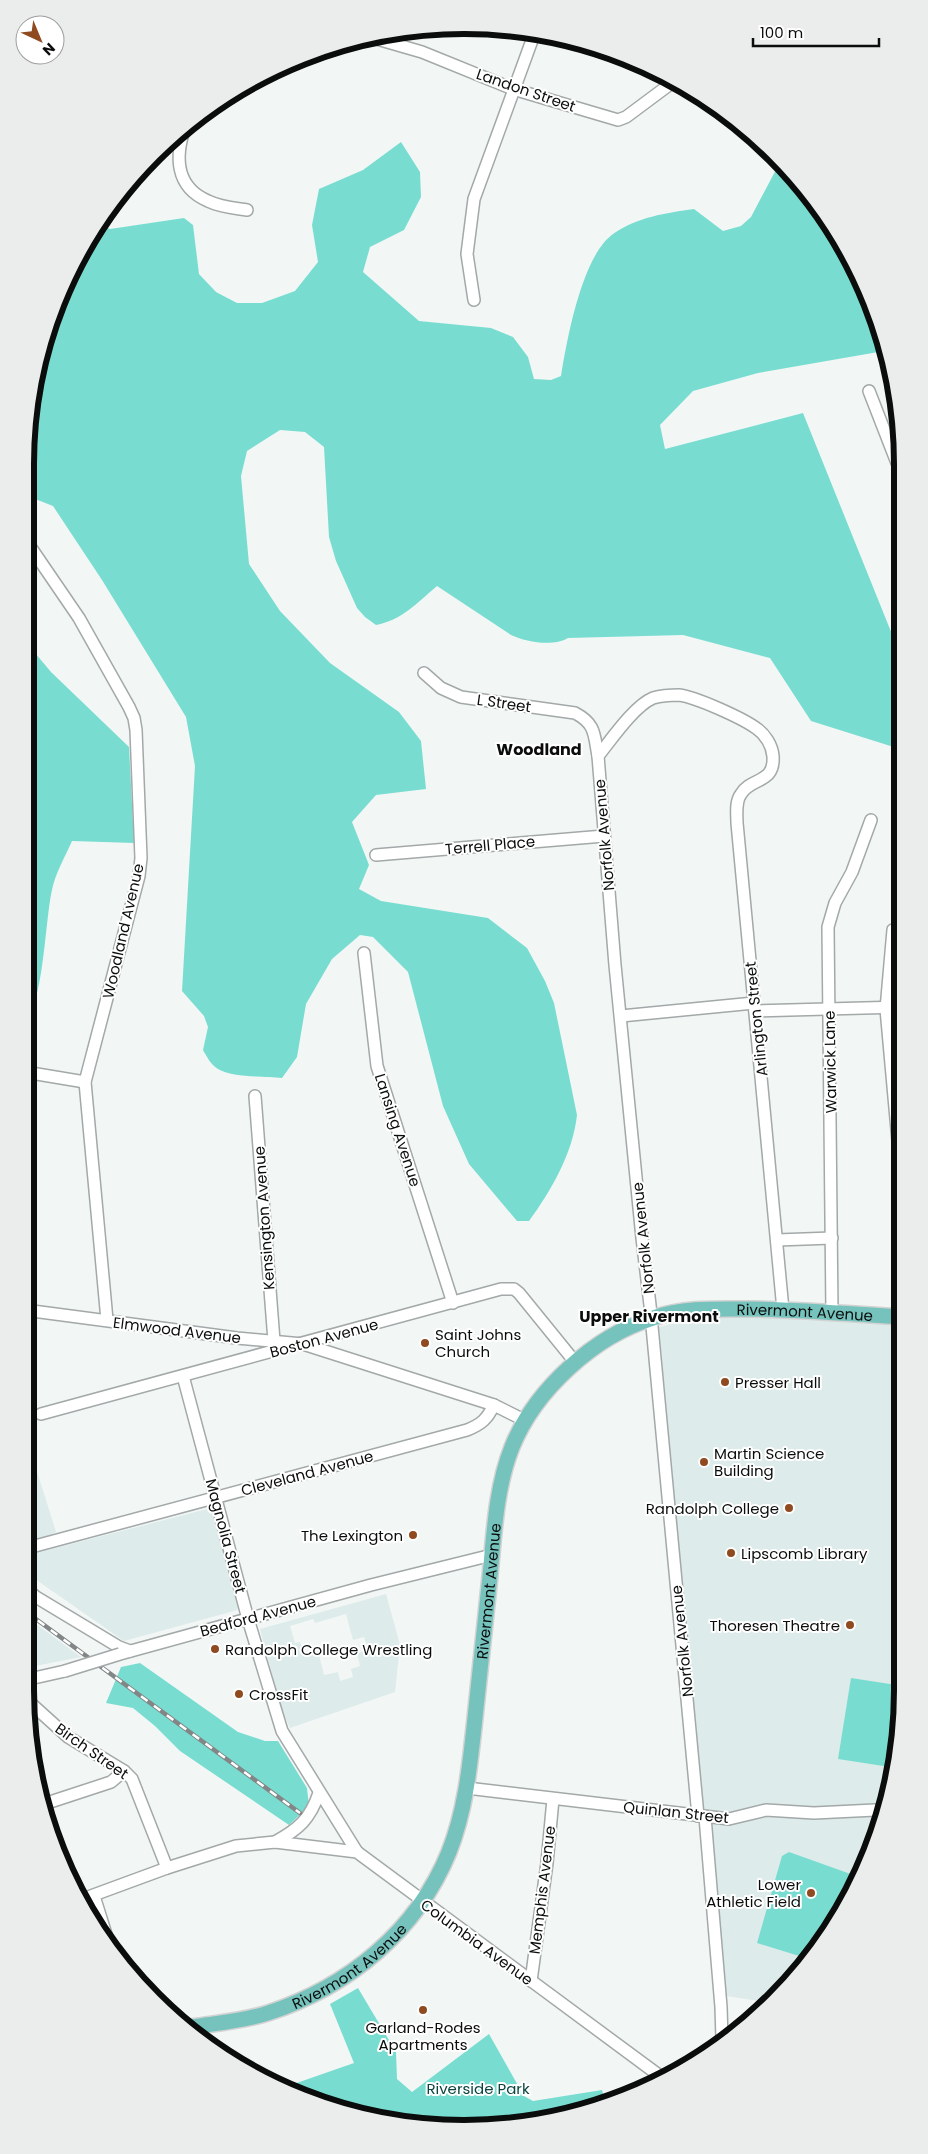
<svg xmlns="http://www.w3.org/2000/svg" width="928" height="2154" viewBox="0 0 928 2154" font-family="Poppins,sans-serif">
  <style>
    .built { fill: #ddebea; fill-rule: evenodd }
    .green { fill: #78ddd0 }
    .lines { fill: none; stroke-linecap: round; stroke-linejoin: round }
    .minor-casing { stroke: #a3a8a8; stroke-width: 14 }
    .major-casing { stroke: #d3d3d3; stroke-width: 18 }
    .minor { stroke: #fff; stroke-width: 11 }
    .major { stroke: #75c3bc; stroke-width: 15 }
    .rail-casing { stroke: #838686; stroke-width: 4.5 }
    .rail { stroke: #fff; stroke-width: 2.5; stroke-dasharray: 8; stroke-linecap: butt }
    .minor-bridge-casing { stroke: #a3a8a8; stroke-width: 14; stroke-linecap: butt }
    .minor-bridge { stroke: #fff; stroke-width: 11 }
    .poi-dot { fill: #8f4a20; stroke: #fff; stroke-width: 2 }
    .labels { text-anchor: middle; dominant-baseline: central; stroke-width: 4; stroke-linejoin: round; paint-order: stroke }
    .street-label { font-size: 15px; fill: #0b0d0d; stroke: #fff }
    .poi-label { font-size: 15px; fill: #0b0d0d; stroke: #fff; text-anchor: start }
    .park-label { font-size: 15px; fill: #0b443f; stroke: #fff }
    .neighbourhood-label { font-size: 16px; font-weight: bold; fill: #0b0d0d; stroke: #fff }
    .rim { fill: none; stroke: #0b0d0d; stroke-width: 6 }
  </style>
  <rect width="100%" height="100%" fill="#f2f7f6"/>
  <!-- built -->
  <g class="built">
    <path d="M727,1317L902,1320L903,1690L880,1831L844,1909L794,1979L766,2002L719,1995L659,1327L692,1319Z"/>
    <path d="M25,1433L56,1532L25,1548Z"/>
    <path d="M211,1508L238,1604V1609L234,1611L124,1641L25,1572L36,1553Z"/>
    <path d="M386,1594L400,1645L395,1692L290,1728L281,1708L260,1629ZM346,1614L353,1640L364,1637L368,1650L357,1653L360,1666L351,1669L353,1677L340,1681L338,1672L324,1675L318,1651L304,1653L300,1642L295,1643L290,1626L313,1619L315,1623Z"/>
    <path d="M25,1616L81,1657L25,1668Z"/>
  </g>
  <!-- green -->
  <g class="green">
    <path d="M401,142L420,172L421,197L404,230L370,247L363,272L419,321L491,328L513,337L528,357L534,379L551,380L561,376C567,339 582,256 613,234C637,217 666,213 694,209L723,231L741,226L751,217L780,162L794,175L869,296L884,351L758,373L693,391L660,425L665,449L803,413L900,654V749L811,721L770,658L683,635L568,638C553,647 526,642 511,635L437,586C417,603 402,620 376,625L365,617L357,608L336,561L329,537L324,447L305,432L280,430L247,451L241,476L249,564L280,611L330,663L399,712L421,741L426,789L376,795L352,822L369,865L359,889L381,901L488,918L527,948L545,981L554,1003L577,1115C573,1153 551,1191 529,1221H517L469,1164L443,1106L408,972L373,937L360,935L332,959L306,1004L297,1057L282,1078C265,1076 232,1078 218,1069C211,1065 207,1057 203,1050L208,1027L204,1016L182,991L195,766L186,717L102,580L53,506L25,495L35,460L27,451L29,440L36,428L31,425L48,323L84,244L99,224L110,229L184,218L193,225L199,274L216,292L237,303H262L295,291L318,262L312,225L319,189L363,170Z"/>
    <path d="M25,641L51,672L129,747L134,843L72,841C65,857 55,874 52,890C45,920 44,1002 25,1021Z"/>
    <path d="M25,1129L34,1186L25,1192Z"/>
    <path d="M140,1663L238,1732L265,1741H278L307,1788L309,1806L289,1825L180,1751L155,1726L133,1708L106,1703L121,1667Z"/>
    <path d="M851,1678L903,1686L890,1767L838,1759Z"/>
    <path d="M789,1852L859,1877L844,1909L809,1959L757,1943L782,1856Z"/>
    <path d="M358,1988L396,2052L397,2079L412,2092L489,2034L524,2096L533,2101L602,2090L606,2105L522,2125L379,2121L288,2086L354,2063L330,2004Z"/>
  </g>
  <g class="lines">
    <defs>
      <g id="minor">
        <path d="M370,37L422,52L513,89L618,120L626,117L673,82"/>
        <path d="M185,127C175,156 175,187 208,201C220,207 234,208 247,210"/>
        <path d="M474,300L467,254L474,199L535,32"/>
        <path d="M869,391L899,468"/>
        <path d="M25,464L29,458"/>
        <path d="M25,539L79,618L129,707L134,718L136,730L141,858L139,876L85,1082L107,1320"/>
        <path d="M424,673L441,688L461,697L575,713C596,724 594,735 598,756L615,965L642,1238L650,1305L698,1816"/>
        <path d="M598,756C611,740 634,706 653,698C660,696 671,695 679,695C696,697 742,718 756,728C765,734 772,745 773,756C775,784 751,777 741,794C735,802 737,814 737,823L783,1310"/>
        <path d="M376,855L604,836"/>
        <path d="M901,929L893,930L886,1009L902,1185"/>
        <path d="M364,953L377,1066L453,1303"/>
        <path d="M755,1011L901,1007"/>
        <path d="M621,1016L754,1003"/>
        <path d="M25,1072L85,1082"/>
        <path d="M255,1096L274,1341"/>
        <path d="M777,1240L832,1238"/>
        <path d="M25,1310L237,1338L303,1344L494,1405L526,1421"/>
        <path d="M832,1313L828,927L835,903L852,872L871,820"/>
        <path d="M183,1376L248,1619L282,1731L357,1852"/>
        <path d="M41,1414L501,1289H514L519,1293L575,1362"/>
        <path d="M25,1552L35,1546L467,1430C482,1424 487,1419 494,1405"/>
        <path d="M25,1588L36,1597L119,1647L130,1651"/>
        <path d="M120,1654L371,1585L492,1555"/>
        <path d="M25,1680L65,1671"/>
        <path d="M26,1699L68,1737L124,1771L132,1779L167,1868"/>
        <path d="M467,1788L729,1819L766,1810L814,1813L875,1810L883,1813"/>
        <path d="M44,1804L111,1782L124,1771"/>
        <path d="M705,1817L721,2007L722,2039"/>
        <path d="M275,1842C299,1829 310,1819 319,1793"/>
        <path d="M94,1896L110,1947"/>
        <path d="M80,1900L167,1868L236,1846L275,1842L357,1852L664,2079"/>
        <path d="M531,1981L547,1863L553,1799"/>
      </g>
      <g id="major">
        <path id="s1" d="M192,2027C217,2023 244,2021 268,2013C348,1987 417,1931 449,1852C466,1809 470,1764 475,1718C480,1671 485,1623 490,1576C494,1534 496,1487 512,1447C535,1390 594,1336 653,1318C685,1307 719,1309 753,1309C803,1310 852,1314 902,1317"/>
      </g>
    </defs>
    <!-- minor casing -->
    <use href="#minor" class="minor-casing"/>
    <!-- major casing -->
    <use href="#major" class="major-casing"/>
    <!-- minor -->
    <use href="#minor" class="minor"/>
    <!-- major -->
    <use href="#major" class="major"/>
    <defs>
      <path id="rail" d="M25,1611L300,1813"/>
    </defs>
    <!-- rail casing -->
    <use href="#rail" class="rail-casing"/>
    <!-- rail -->
    <use href="#rail" class="rail"/>
    <defs>
      <path id="minor-bridge" d="M65,1671L120,1654"/>
    </defs>
    <!-- minor-bridge casing -->
    <use href="#minor-bridge" class="minor-bridge-casing"/>
    <!-- minor-bridge -->
    <use href="#minor-bridge" class="minor-bridge"/>
  </g>
  <!-- markers -->
  <g class="poi-dot">
    <circle cx="425" cy="1343" r="5"/>
    <circle cx="725" cy="1382" r="5"/>
    <circle cx="704" cy="1462" r="5"/>
    <circle cx="789" cy="1508" r="5"/>
    <circle cx="413" cy="1535" r="5"/>
    <circle cx="731" cy="1553" r="5"/>
    <circle cx="850" cy="1625" r="5"/>
    <circle cx="215" cy="1649" r="5"/>
    <circle cx="239" cy="1694" r="5"/>
    <circle cx="811" cy="1893" r="5"/>
    <circle cx="423" cy="2010" r="5"/>
  </g>
  <g class="labels">
    <!-- street labels -->
    <g class="street-label">
      <text transform="translate(526 90) rotate(19)">Landon Street</text>
      <text transform="translate(504 703) rotate(8)">L Street</text>
      <text transform="translate(604 835) rotate(-95)">Norfolk Avenue</text>
      <text transform="translate(490 845) rotate(-5)">Terrell Place</text>
      <text transform="translate(123 931) rotate(-77)">Woodland Avenue</text>
      <text transform="translate(756 1019) rotate(-96)">Arlington Street</text>
      <text transform="translate(830 1062) rotate(-91)">Warwick Lane</text>
      <text transform="translate(398 1130) rotate(72)">Lansing Avenue</text>
      <text transform="translate(264 1218) rotate(-94)">Kensington Avenue</text>
      <text transform="translate(643 1238) rotate(-96)">Norfolk Avenue</text>
      <text stroke="none"><textPath href="#s1" startOffset="1088">Rivermont Avenue</textPath></text>
      <text transform="translate(177 1330) rotate(7)">Elmwood Avenue</text>
      <text transform="translate(324 1338) rotate(-15)">Boston Avenue</text>
      <text transform="translate(307 1473) rotate(-15)">Cleveland Avenue</text>
      <text transform="translate(226 1536) rotate(75)">Magnolia Street</text>
      <text stroke="none"><textPath href="#s1" startOffset="592">Rivermont Avenue</textPath></text>
      <text transform="translate(258 1616) rotate(-15)">Bedford Avenue</text>
      <text transform="translate(682 1641) rotate(-96)">Norfolk Avenue</text>
      <text transform="translate(92 1751) rotate(35)">Birch Street</text>
      <text transform="translate(676 1812) rotate(6)">Quinlan Street</text>
      <text transform="translate(542 1890) rotate(-83)">Memphis Avenue</text>
      <text transform="translate(477 1942) rotate(36)">Columbia Avenue</text>
      <text stroke="none"><textPath href="#s1" startOffset="172">Rivermont Avenue</textPath></text>
    </g>
    <!-- poi labels -->
    <g class="poi-label">
      <text x="435" y="1334">Saint Johns<tspan x="435" dy="17">Church</tspan></text>
      <text x="735" y="1382">Presser Hall</text>
      <text x="714" y="1453">Martin Science<tspan x="714" dy="17">Building</tspan></text>
      <text x="779" y="1508" text-anchor="end">Randolph College</text>
      <text x="403" y="1535" text-anchor="end">The Lexington</text>
      <text x="741" y="1553">Lipscomb Library</text>
      <text x="840" y="1625" text-anchor="end">Thoresen Theatre</text>
      <text x="225" y="1649">Randolph College Wrestling</text>
      <text x="249" y="1694">CrossFit</text>
      <text x="801" y="1884" text-anchor="end">Lower<tspan x="801" dy="17">Athletic Field</tspan></text>
      <text x="423" y="2027" text-anchor="middle">Garland-Rodes<tspan x="423" dy="17">Apartments</tspan></text>
    </g>
    <!-- park labels -->
    <g class="park-label">
      <text x="478" y="2088">Riverside Park</text>
    </g>
    <!-- neighbourhood labels -->
    <g class="neighbourhood-label">
      <text x="539" y="749">Woodland</text>
      <text x="649" y="1316">Upper Rivermont</text>
    </g>
  </g>
  <!-- crop -->
  <path d="M0 0H928V2154H0ZM464 34H464A430 430 0 0 1 894 464V1690A430 430 0 0 1 464 2120H464A430 430 0 0 1 34 1690V464A430 430 0 0 1 464 34Z" fill="#ebecec" fill-rule="evenodd"/>
  <path class="rim" d="M464 34H464A430 430 0 0 1 894 464V1690A430 430 0 0 1 464 2120H464A430 430 0 0 1 34 1690V464A430 430 0 0 1 464 34Z"/>
  <!-- north arrow -->
  <g transform="translate(40 40) rotate(136)"><circle r="24" fill="#ffffff" stroke="#9d9e9e"/>
  <path d="M0-4L9 19L0 12L-9 19Z" fill="#8f4a20"/>
  <text y="-8" font-size="14" font-weight="bold" text-anchor="middle" fill="#0b0d0d">N</text>
  </g>
  <!-- scale -->
  <path d="M753 38v8h126v-8" fill="none" stroke="#0b0d0d" stroke-width="2.5"/>
  <text x="760" y="38" font-size="15" fill="#0b0d0d" stroke="#ffffff" stroke-width="4" paint-order="stroke">100 m</text>
</svg>
